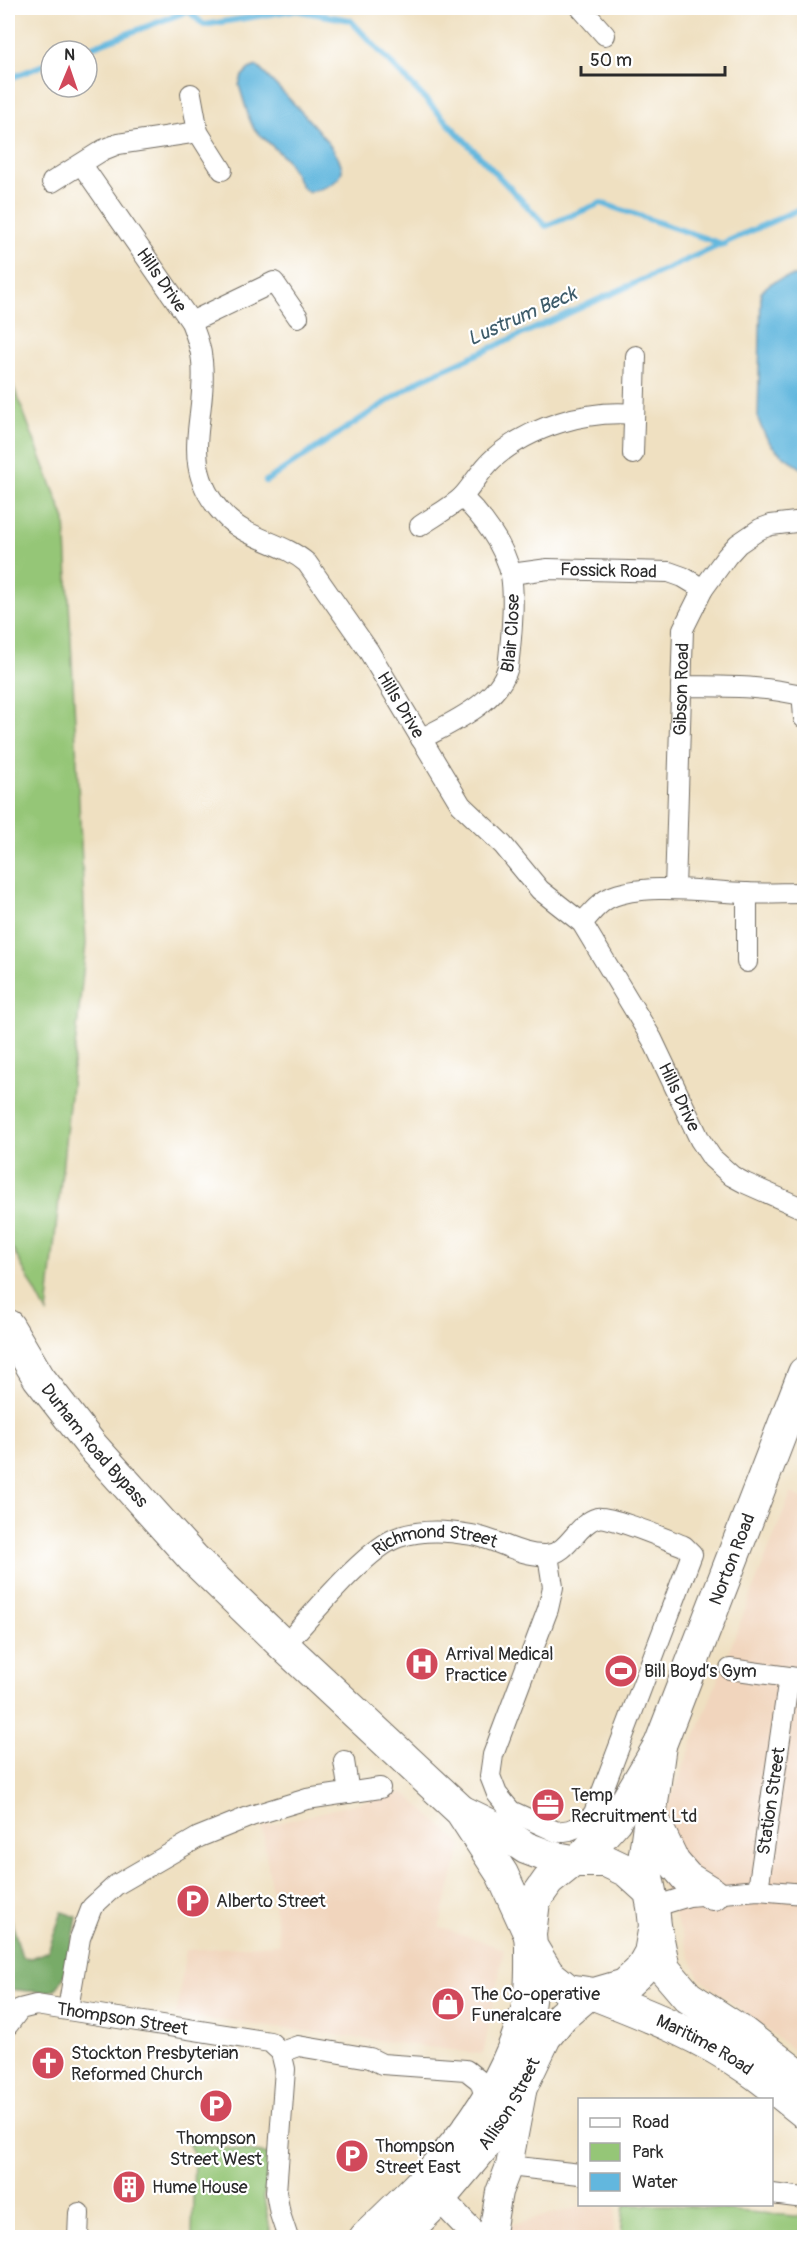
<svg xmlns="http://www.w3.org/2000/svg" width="812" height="2245" viewBox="0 0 812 2245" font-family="Pangolin,sans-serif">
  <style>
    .built { fill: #f1d5bd }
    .green { fill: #95c677; stroke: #607851; stroke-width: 1.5 }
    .forest { fill: #78ab68; stroke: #526b4a; stroke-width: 1.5 }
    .water { fill: #62b7de; stroke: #467184; stroke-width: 1.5 }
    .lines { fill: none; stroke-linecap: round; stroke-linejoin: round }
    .stream { stroke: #62b7de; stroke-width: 6 }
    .minor-casing { stroke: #706a60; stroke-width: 22 }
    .tertiary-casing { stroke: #706a60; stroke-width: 28 }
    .primary-casing { stroke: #706a60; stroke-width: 34 }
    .minor { stroke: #fff; stroke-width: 20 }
    .tertiary { stroke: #fff; stroke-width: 26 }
    .primary { stroke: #fff; stroke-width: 32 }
    .labels { text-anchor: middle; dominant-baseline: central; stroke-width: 4.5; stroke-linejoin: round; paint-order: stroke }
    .street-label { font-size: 18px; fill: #2b2b2b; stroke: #fff }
    .poi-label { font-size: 18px; fill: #2b2b2b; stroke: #fff; text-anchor: start }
    .water-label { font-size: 20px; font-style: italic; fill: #3e5c6a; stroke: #fff }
  </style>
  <rect width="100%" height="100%" fill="#fff"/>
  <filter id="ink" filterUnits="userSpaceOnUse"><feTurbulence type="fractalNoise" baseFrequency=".0167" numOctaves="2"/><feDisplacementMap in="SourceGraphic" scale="12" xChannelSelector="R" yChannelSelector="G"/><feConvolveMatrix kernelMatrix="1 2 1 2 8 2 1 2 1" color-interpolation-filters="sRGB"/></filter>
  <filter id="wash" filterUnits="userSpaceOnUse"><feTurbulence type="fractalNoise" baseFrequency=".008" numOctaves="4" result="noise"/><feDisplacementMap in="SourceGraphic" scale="24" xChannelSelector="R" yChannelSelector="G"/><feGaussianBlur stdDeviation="1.35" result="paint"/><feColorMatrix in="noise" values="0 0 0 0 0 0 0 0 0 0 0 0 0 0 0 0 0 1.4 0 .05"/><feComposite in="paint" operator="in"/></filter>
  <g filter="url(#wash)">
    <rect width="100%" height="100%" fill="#efe0c1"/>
    <!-- built -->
    <g class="built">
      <path d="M791,1493L804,1499V2058L699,1978L650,1852Z"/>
      <path d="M404,1792L462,1845L439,1927L504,1949L483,2054L176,2015L186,1950L280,1944L262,1827Z"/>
      <path d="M587,2205H616L613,2237L460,2238Z"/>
    </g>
    <!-- green -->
    <g class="green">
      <path d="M8,372L65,520L86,944L47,1313L8,1240Z"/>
      <path d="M188,2143L269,2154L264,2198L271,2234L273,2237H192L194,2155Z"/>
      <path d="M624,2205H673L804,2217V2226L798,2237H621Z"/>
    </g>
    <!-- forest -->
    <path class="forest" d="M8,1909L22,1957L32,1958L48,1951L62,1912L77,1917C74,1933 68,1988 51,1991C37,1993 21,1990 8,1989Z"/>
    <!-- water -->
    <g class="water">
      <path d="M257,66C273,83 345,151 342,171C340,184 319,190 308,192L302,187L286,159L254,129L249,118L239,85L242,76L249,69Z"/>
      <path d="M794,276L804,277V470C778,452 769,449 758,419L761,293C769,281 780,279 794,276Z"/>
    </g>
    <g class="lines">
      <!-- stream -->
      <g class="stream">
        <path d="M185,8L204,25L294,10L350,20L546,226L601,203L725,245"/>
        <path d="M81,51L188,11"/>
        <path d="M8,79L51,62"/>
        <path d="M266,481L420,380L804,207"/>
      </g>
    </g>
  </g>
  <g filter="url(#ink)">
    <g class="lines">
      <defs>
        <g id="minor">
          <path d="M581,8L605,35"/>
          <path d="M191,94L198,132L222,170"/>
          <path id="s1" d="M82,165L191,322C196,335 201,347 202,361C208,419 176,465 224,515C246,539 283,542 307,563L368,650L461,805L503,845L540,890L582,923L652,1039L700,1140L712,1158L732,1176L745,1183L804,1209"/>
          <path d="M52,182L103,150L118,144L198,132"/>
          <path d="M191,322L274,282L298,317"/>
          <path d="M633,454L636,356"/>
          <path d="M420,526C433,517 450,508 462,497C473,486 480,470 494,458C531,426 586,410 634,414"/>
          <path id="s2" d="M511,574L548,569L669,572L683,577L703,589"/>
          <path d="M681,686C722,687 763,685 804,696"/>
          <path d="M804,693L803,704L804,718"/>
          <path id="s3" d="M421,739C452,722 498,703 508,667C511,642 515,599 511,575C505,546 482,516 462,497"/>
          <path id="s4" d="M675,889L683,629L703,589L727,556L738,544L760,529L771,525L804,521"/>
          <path d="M747,893V962"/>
          <path d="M582,923C590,915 598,903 609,898C643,882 708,892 745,893C764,894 782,893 801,893"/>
          <path id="s5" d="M284,1646C309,1619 367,1547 399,1537C424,1529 447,1531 472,1535C497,1539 519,1556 546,1555C569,1554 576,1524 597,1518C609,1515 668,1540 684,1546L692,1554L594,1813L585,1824L570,1830L557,1832L511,1811L497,1794L490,1776L493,1755L548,1609L553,1587L548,1555"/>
          <path d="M730,1669L804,1679"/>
          <path d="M344,1761L349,1793"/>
          <path id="s6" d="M758,1890L789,1677"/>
          <path d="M653,1907L689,1896L758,1890L804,1894"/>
          <path d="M68,2009L80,1938L92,1907L116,1885L199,1837L251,1816L307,1799L380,1788"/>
          <path id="s7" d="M8,2025L20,2009L36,2005L270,2042L281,2052L298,2046L370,2058L382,2064L466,2070L480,2081L487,2103"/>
          <path d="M281,2052L285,2069L276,2192L280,2214L288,2238"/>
          <path d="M509,2166L580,2174"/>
          <path d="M772,2194L804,2198"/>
          <path d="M78,2238L79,2213"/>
        </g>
        <g id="tertiary">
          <path d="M426,2184L478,2238"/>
          <path d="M491,2238L499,2192L509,2166L523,2092"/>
        </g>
        <g id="primary">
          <path id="s8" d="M8,1326L39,1378L92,1446L193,1558L284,1646L461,1811L502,1874L530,1935"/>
          <path d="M463,1812L496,1828L526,1848L550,1857L573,1861"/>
          <path d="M651,1815L674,1863L687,1878L713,1894"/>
          <path id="s9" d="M580,1860L615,1821L660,1745L804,1373"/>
          <path d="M649,1891L627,1871L606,1861H573L548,1881L534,1901L530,1935L531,1946L548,1974L568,1990L594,1994L625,1985L640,1971L650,1953L655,1926L653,1907L644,1861L660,1745"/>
          <path d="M656,1930L664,1969L688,1997L743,2033L804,2080"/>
          <path id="s10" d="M594,1994C648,2015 702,2036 750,2070C769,2083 786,2098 804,2112"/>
          <path d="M365,2238C429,2177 488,2121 518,2036C521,2026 526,2016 528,2006C532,1987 531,1966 531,1946"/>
          <path id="s11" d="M400,2238L440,2198L482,2148L514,2102L545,2037L562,2016L588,1994"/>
        </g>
      </defs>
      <!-- minor casing -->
      <use href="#minor" class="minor-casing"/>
      <!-- tertiary casing -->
      <use href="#tertiary" class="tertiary-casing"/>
      <!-- primary casing -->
      <use href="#primary" class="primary-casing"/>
      <!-- minor -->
      <use href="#minor" class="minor"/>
      <!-- tertiary -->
      <use href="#tertiary" class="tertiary"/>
      <!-- primary -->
      <use href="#primary" class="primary"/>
    </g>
  </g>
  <!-- icons -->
  <defs>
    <symbol id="hospital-disc" viewBox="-11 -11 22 22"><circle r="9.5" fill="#d1495b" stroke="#fff"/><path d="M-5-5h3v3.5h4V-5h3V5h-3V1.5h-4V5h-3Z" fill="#fff"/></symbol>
    <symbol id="stadium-disc" viewBox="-11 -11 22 22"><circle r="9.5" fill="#d1495b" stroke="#fff"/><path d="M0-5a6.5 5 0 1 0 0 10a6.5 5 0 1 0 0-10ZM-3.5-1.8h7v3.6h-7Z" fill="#fff"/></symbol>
    <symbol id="office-disc" viewBox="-11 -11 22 22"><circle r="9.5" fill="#d1495b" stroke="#fff"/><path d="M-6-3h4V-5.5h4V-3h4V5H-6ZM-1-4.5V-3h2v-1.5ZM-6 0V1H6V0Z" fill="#fff"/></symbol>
    <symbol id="parking-disc" viewBox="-11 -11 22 22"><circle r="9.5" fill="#d1495b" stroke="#fff"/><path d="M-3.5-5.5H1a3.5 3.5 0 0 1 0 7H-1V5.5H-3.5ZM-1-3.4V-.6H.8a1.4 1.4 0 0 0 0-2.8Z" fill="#fff"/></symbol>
    <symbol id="shop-disc" viewBox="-11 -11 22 22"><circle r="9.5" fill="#d1495b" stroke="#fff"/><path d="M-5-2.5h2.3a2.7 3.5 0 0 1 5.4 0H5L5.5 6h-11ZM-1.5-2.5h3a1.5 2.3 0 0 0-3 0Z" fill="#fff"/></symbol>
    <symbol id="church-disc" viewBox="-11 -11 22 22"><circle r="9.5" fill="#d1495b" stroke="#fff"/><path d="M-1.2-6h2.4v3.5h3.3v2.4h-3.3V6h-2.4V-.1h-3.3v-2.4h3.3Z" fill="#fff"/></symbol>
    <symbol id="building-disc" viewBox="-11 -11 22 22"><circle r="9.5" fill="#d1495b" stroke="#fff"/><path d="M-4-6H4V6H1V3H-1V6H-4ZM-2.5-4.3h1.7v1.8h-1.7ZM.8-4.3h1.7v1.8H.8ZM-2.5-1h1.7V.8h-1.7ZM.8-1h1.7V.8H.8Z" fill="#fff"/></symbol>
  </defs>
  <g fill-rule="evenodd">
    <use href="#hospital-disc" x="403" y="1645" width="38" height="38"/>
    <use href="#stadium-disc" x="602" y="1652" width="38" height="38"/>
    <use href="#office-disc" x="529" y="1786" width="38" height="38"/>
    <use href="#parking-disc" x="174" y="1882" width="38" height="38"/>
    <use href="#shop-disc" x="429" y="1985" width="38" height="38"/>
    <use href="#church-disc" x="29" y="2044" width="38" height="38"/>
    <use href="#parking-disc" x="197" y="2087" width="38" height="38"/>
    <use href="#parking-disc" x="333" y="2137" width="38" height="38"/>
    <use href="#building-disc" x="110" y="2168" width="38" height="38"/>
  </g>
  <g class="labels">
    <!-- street labels -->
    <g class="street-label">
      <text stroke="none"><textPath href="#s1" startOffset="140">Hills Drive</textPath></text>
      <text stroke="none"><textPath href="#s2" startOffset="98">Fossick Road</textPath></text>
      <text stroke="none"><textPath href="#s3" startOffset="150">Blair Close</textPath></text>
      <text stroke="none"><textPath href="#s4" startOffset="200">Gibson Road</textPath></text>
      <text stroke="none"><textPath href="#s1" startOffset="660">Hills Drive</textPath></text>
      <text stroke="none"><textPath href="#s1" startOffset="1146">Hills Drive</textPath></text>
      <text stroke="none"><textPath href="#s8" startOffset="148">Durham Road Bypass</textPath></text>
      <text stroke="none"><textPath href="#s5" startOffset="195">Richmond Street</textPath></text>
      <text stroke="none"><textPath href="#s9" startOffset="340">Norton Road</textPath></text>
      <text stroke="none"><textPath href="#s6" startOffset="90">Station Street</textPath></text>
      <text stroke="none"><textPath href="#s7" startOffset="124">Thompson Street</textPath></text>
      <text stroke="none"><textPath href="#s10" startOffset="122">Maritime Road</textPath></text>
      <text stroke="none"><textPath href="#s11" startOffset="174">Allison Street</textPath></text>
    </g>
    <!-- poi labels -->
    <g class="poi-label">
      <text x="445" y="1654">Arrival Medical<tspan x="445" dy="21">Practice</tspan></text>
      <text x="644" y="1671">Bill Boyd’s Gym</text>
      <text x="571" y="1795">Temp<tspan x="571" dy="21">Recruitment Ltd</tspan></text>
      <text x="216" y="1901">Alberto Street</text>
      <text x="471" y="1994">The Co-operative<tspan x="471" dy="21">Funeralcare</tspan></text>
      <text x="71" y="2053">Stockton Presbyterian<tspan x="71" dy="21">Reformed Church</tspan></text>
      <text x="216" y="2138" text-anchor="middle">Thompson<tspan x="216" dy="21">Street West</tspan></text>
      <text x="375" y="2146">Thompson<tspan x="375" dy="21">Street East</tspan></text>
      <text x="152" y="2187">Hume House</text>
    </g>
    <!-- water labels -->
    <g class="water-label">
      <text transform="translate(522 316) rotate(-24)">Lustrum Beck</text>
    </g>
  </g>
  <!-- margin -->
  <rect width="812" height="2245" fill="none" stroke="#fff" stroke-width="30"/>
  <!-- legend -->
  <rect x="578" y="2098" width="195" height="108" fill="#ffffff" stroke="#aaaaaa" stroke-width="1.5"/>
  <rect x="590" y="2118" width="30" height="9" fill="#ffffff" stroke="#aaaaaa" stroke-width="1.5"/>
  <text x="632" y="2128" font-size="18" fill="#2b2b2b">Road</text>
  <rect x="590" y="2143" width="30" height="18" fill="#95c677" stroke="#aaaaaa" stroke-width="1.5"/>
  <text x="632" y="2158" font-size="18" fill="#2b2b2b">Park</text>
  <rect x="590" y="2173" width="30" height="18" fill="#62b7de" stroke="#aaaaaa" stroke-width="1.5"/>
  <text x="632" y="2188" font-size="18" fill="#2b2b2b">Water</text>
  <!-- north arrow -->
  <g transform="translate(69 69) rotate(2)"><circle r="28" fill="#ffffff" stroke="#aaaaaa" stroke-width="1.5"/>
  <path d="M0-4.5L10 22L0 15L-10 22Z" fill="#d1495b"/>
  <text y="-9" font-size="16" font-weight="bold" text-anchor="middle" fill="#2b2b2b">N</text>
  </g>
  <!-- scale -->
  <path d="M581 66v9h144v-9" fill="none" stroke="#2b2b2b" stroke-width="3"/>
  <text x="590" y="66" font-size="18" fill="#2b2b2b" stroke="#ffffff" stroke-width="4.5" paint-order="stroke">50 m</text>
</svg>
